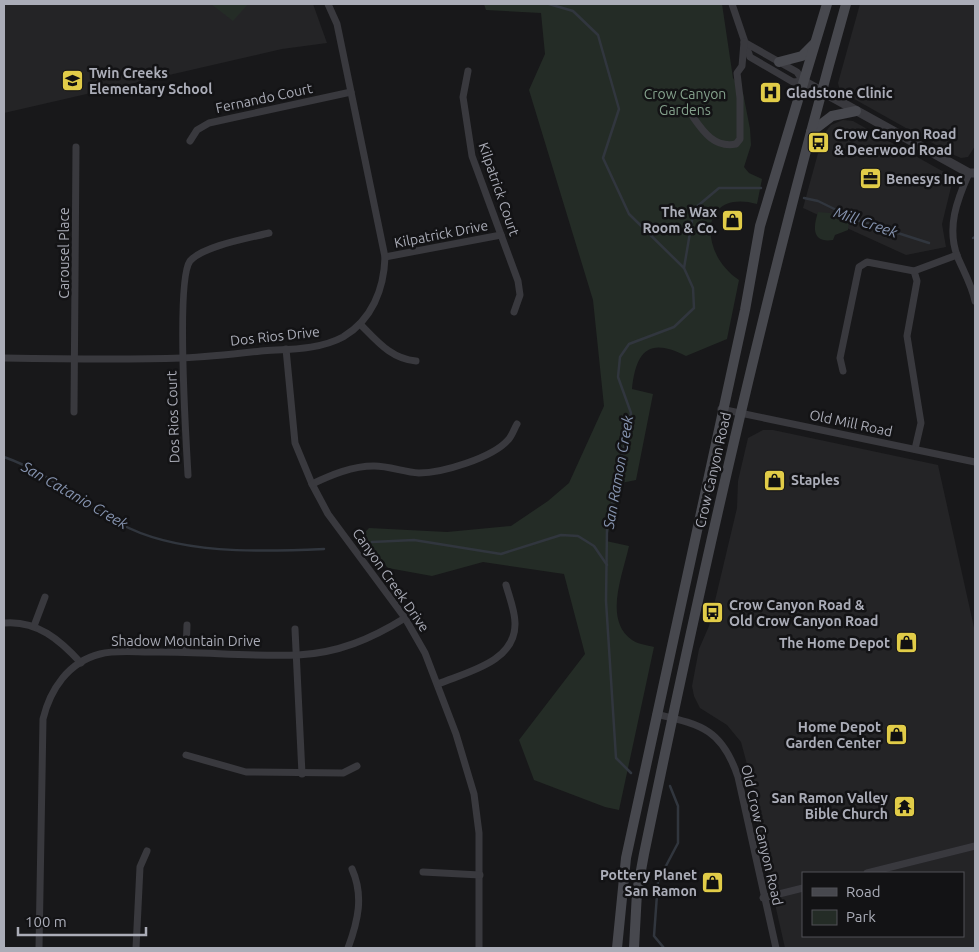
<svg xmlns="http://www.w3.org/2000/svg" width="979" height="952" viewBox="0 0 979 952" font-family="Ubuntu,sans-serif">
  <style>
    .built { fill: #242426; fill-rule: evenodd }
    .green { fill: #242c26 }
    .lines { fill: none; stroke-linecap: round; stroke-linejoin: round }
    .stream { stroke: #31363e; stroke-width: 2.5 }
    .minor { stroke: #39393e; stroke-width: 7 }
    .tertiary { stroke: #39393e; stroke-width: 9 }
    .secondary { stroke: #47484e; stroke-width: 10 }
    .labels { text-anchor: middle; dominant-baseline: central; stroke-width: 5; stroke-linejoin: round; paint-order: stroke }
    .poi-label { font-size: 14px; font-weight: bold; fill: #abadb8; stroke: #131315; text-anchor: start }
    .park-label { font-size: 14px; fill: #84a18c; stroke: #131315 }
    .street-label { font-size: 14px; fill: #abadb8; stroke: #131315 }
    .water-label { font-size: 15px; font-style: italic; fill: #8694b0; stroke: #131315 }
  </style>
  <rect width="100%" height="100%" fill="#18181a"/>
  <!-- built -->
  <g class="built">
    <path d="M4,4H313L327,43L282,49L4,113Z"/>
    <path d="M860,4H975V146L968,157L961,158L954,155L840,91L838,83Z"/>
    <path d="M843,120L853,121L951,176L953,179L942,224L946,247L906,255L803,208L823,135L831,125Z"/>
    <path d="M763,430H773L938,465L975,632V948H785L755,816V794L741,742L727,725L700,708L694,696L692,686L699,649L709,626L737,508L738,481L748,438ZM803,873H963V936H803Z"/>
  </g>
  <!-- green -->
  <g class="green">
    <path d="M211,4H248L233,21Z"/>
    <path d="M484,4H722L733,78L743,93L750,129L751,145L744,167L749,173L762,179L757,204C699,188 698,253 739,280L727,339L686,356C649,337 636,351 632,389L653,394L636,480L621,483L606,541L629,546C623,574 603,620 632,640C637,644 647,645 654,647L619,810L605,807L534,780L519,740L585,654L564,574L483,562L432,576L388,568L360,538L369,528L447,532L511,526L548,501L569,483L604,406L593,300L529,90L545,54L541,13L486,10Z"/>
    <path d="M818,212L830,213L849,220L848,230L835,235L833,240C812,243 813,228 818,212Z"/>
  </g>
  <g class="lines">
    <!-- stream -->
    <g class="stream">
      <path d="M549,4L573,11L598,35L619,109L603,158L629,214L684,268L693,288L694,308L674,327L629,344L620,357L618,377L631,413L607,529L606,601L616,758L631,773"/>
      <path d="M804,198L818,201L857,220L929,243"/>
      <path d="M973,238L975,237"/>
      <path d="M684,268L694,209L719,188H761"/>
      <path d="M4,457C47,472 80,501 119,523C176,555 261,552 324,549"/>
      <path d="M372,542L414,540L501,554L561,535L578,536L594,546L607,565"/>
      <path d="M664,948L654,936L658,881L678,843V806L670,786"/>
    </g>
    <!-- minor -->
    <g class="minor">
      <path d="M732,4L750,57L793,82L803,81"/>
      <path d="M744,42L797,72L803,81"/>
      <path d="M468,71L463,97L472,156L518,281L520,295L514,312"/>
      <path d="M693,117C704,133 715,148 736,144L740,139V98L737,73L742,66L744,42"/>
      <path d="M190,141L197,130L209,123L351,92"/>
      <path d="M969,173C957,200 946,228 958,258C964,272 972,286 975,301"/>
      <path d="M385,257L501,235"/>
      <path d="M914,271L917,281L907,336L921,423L915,449"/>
      <path d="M360,324C377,341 391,359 416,361"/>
      <path d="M286,349L295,443L312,484L328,514L405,618L425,653L456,734L474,794L479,833V948"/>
      <path d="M4,358C63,359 123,360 182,358C208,357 235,354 261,351C288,349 319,350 343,337C372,320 384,289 385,257L337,24L328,4"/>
      <path d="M843,371L840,358L859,267L867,262L914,271L957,255"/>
      <path d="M721,409L975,462"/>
      <path d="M74,412L76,147"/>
      <path d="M188,475C186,441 176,280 190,261C203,246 249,238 269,233"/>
      <path d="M312,484C331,475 352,466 374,466C389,466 404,472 419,473C442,473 492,458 508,440C512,436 514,429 517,424"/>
      <path d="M4,623C37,620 60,640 81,663"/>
      <path d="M34,626L45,597"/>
      <path d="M295,629L302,774"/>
      <path d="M186,651L187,625"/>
      <path d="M438,684C467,672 516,662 515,623C515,611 509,596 506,585"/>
      <path d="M656,714C702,725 722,729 738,777L776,948"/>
      <path d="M186,755L246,772L343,773L357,766"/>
      <path d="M423,872L480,875"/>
      <path d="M867,873L975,846"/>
      <path d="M763,898L803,888"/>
      <path d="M39,948L43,719C50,690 68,662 100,654C115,650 134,652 149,652C199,651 249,657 298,655C338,653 371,639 405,618"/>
      <path d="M136,948L140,867L147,851"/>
      <path d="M348,948C358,921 364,896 352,869"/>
    </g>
    <!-- tertiary -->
    <path class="tertiary" d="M803,81L969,173H975"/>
    <!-- secondary -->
    <g class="secondary">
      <path d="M779,62L802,56L814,44"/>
      <path d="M811,132L832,116L856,111"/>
      <path d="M617,948L626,858L745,310L760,226L827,4"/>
      <path d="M634,948L637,892L644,854C703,568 767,284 846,4"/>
    </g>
  </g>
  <!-- icons -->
  <defs>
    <symbol id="school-square" viewBox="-11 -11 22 22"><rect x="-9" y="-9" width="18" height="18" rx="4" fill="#e1cc48" stroke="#131315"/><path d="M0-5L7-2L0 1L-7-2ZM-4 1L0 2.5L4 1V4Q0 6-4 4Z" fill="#111"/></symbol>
    <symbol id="hospital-square" viewBox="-11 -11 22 22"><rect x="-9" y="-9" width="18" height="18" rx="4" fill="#e1cc48" stroke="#131315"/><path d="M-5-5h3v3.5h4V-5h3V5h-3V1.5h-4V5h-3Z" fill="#111"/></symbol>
    <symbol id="bus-square" viewBox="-11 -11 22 22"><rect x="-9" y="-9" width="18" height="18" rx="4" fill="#e1cc48" stroke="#131315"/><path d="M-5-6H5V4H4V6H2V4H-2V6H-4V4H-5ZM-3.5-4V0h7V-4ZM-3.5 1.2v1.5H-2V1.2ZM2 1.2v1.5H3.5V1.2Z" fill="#111"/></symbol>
    <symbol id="office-square" viewBox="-11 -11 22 22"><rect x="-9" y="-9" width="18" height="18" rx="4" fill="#e1cc48" stroke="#131315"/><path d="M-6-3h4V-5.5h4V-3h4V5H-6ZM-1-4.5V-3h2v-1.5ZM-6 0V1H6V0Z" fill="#111"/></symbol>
    <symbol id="shop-square" viewBox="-11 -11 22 22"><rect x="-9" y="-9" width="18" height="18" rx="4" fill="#e1cc48" stroke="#131315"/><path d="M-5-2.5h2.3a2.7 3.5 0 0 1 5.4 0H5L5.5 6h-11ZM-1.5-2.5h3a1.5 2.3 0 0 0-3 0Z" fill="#111"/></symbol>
    <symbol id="temple-square" viewBox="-11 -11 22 22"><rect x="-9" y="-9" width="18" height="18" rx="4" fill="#e1cc48" stroke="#131315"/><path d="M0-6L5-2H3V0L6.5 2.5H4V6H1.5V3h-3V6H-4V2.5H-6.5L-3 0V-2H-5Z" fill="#111"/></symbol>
  </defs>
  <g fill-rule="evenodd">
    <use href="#school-square" x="60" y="68" width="25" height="25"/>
    <use href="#hospital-square" x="758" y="80" width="25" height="25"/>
    <use href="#bus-square" x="806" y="130" width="25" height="25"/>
    <use href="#office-square" x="858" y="166" width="25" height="25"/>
    <use href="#shop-square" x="720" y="208" width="25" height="25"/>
    <use href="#shop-square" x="762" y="468" width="25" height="25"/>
    <use href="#bus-square" x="700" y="600" width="25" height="25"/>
    <use href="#shop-square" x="894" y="630" width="25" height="25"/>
    <use href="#shop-square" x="884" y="722" width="25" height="25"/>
    <use href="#temple-square" x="892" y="794" width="25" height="25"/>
    <use href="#shop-square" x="700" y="870" width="25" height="25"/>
  </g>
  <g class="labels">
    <!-- poi labels -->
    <g class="poi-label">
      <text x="89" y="73">Twin Creeks<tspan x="89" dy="16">Elementary School</tspan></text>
      <text x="786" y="93">Gladstone Clinic</text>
      <text x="834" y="134">Crow Canyon Road<tspan x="834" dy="16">&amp; Deerwood Road</tspan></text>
      <text x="886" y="179">Benesys Inc</text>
      <text x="717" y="212" text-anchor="end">The Wax<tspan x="717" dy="16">Room &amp; Co.</tspan></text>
      <text x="791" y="480">Staples</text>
      <text x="729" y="605">Crow Canyon Road &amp;<tspan x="729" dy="16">Old Crow Canyon Road</tspan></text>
      <text x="890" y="643" text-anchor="end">The Home Depot</text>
      <text x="881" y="727" text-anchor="end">Home Depot<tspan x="881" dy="16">Garden Center</tspan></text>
      <text x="888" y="798" text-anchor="end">San Ramon Valley<tspan x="888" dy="16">Bible Church</tspan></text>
      <text x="697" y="875" text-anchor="end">Pottery Planet<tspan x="697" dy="16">San Ramon</tspan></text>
    </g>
    <!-- park labels -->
    <g class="park-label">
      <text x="685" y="94">Crow Canyon<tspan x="685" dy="16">Gardens</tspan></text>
    </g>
    <!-- street labels -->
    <g class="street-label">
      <text transform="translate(264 98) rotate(-12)">Fernando Court</text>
      <text transform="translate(499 189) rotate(71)">Kilpatrick Court</text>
      <text transform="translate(441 234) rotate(-11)">Kilpatrick Drive</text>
      <text transform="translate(64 253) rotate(-90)">Carousel Place</text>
      <text transform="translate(275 336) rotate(-6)">Dos Rios Drive</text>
      <text transform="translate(173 417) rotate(-92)">Dos Rios Court</text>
      <text transform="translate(851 423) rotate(12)">Old Mill Road</text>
      <text transform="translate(713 470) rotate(-77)">Crow Canyon Road</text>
      <text transform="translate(391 580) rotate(55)">Canyon Creek Drive</text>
      <text x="186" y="641">Shadow Mountain Drive</text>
      <text transform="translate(762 835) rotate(77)">Old Crow Canyon Road</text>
    </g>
    <!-- water labels -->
    <g class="water-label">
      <text transform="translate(866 222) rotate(19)">Mill Creek</text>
      <text transform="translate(618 472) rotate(-80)">San Ramon Creek</text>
      <text transform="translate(75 495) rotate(30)">San Catanio Creek</text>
    </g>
  </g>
  <!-- border -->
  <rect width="979" height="952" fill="none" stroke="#abadb8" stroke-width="10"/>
  <!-- legend -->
  <rect x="802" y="872" width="162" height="65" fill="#131315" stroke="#505156"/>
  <rect x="812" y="888" width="25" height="8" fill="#47484e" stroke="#505156"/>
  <text x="846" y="897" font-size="15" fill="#abadb8">Road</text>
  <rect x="812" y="910" width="25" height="15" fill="#242c26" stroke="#505156"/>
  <text x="846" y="922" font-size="15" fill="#abadb8">Park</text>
  <!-- scale -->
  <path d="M18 927v8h128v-8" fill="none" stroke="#abadb8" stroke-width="2.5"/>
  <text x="25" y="927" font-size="15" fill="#abadb8" stroke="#131315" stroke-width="4" paint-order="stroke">100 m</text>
</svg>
